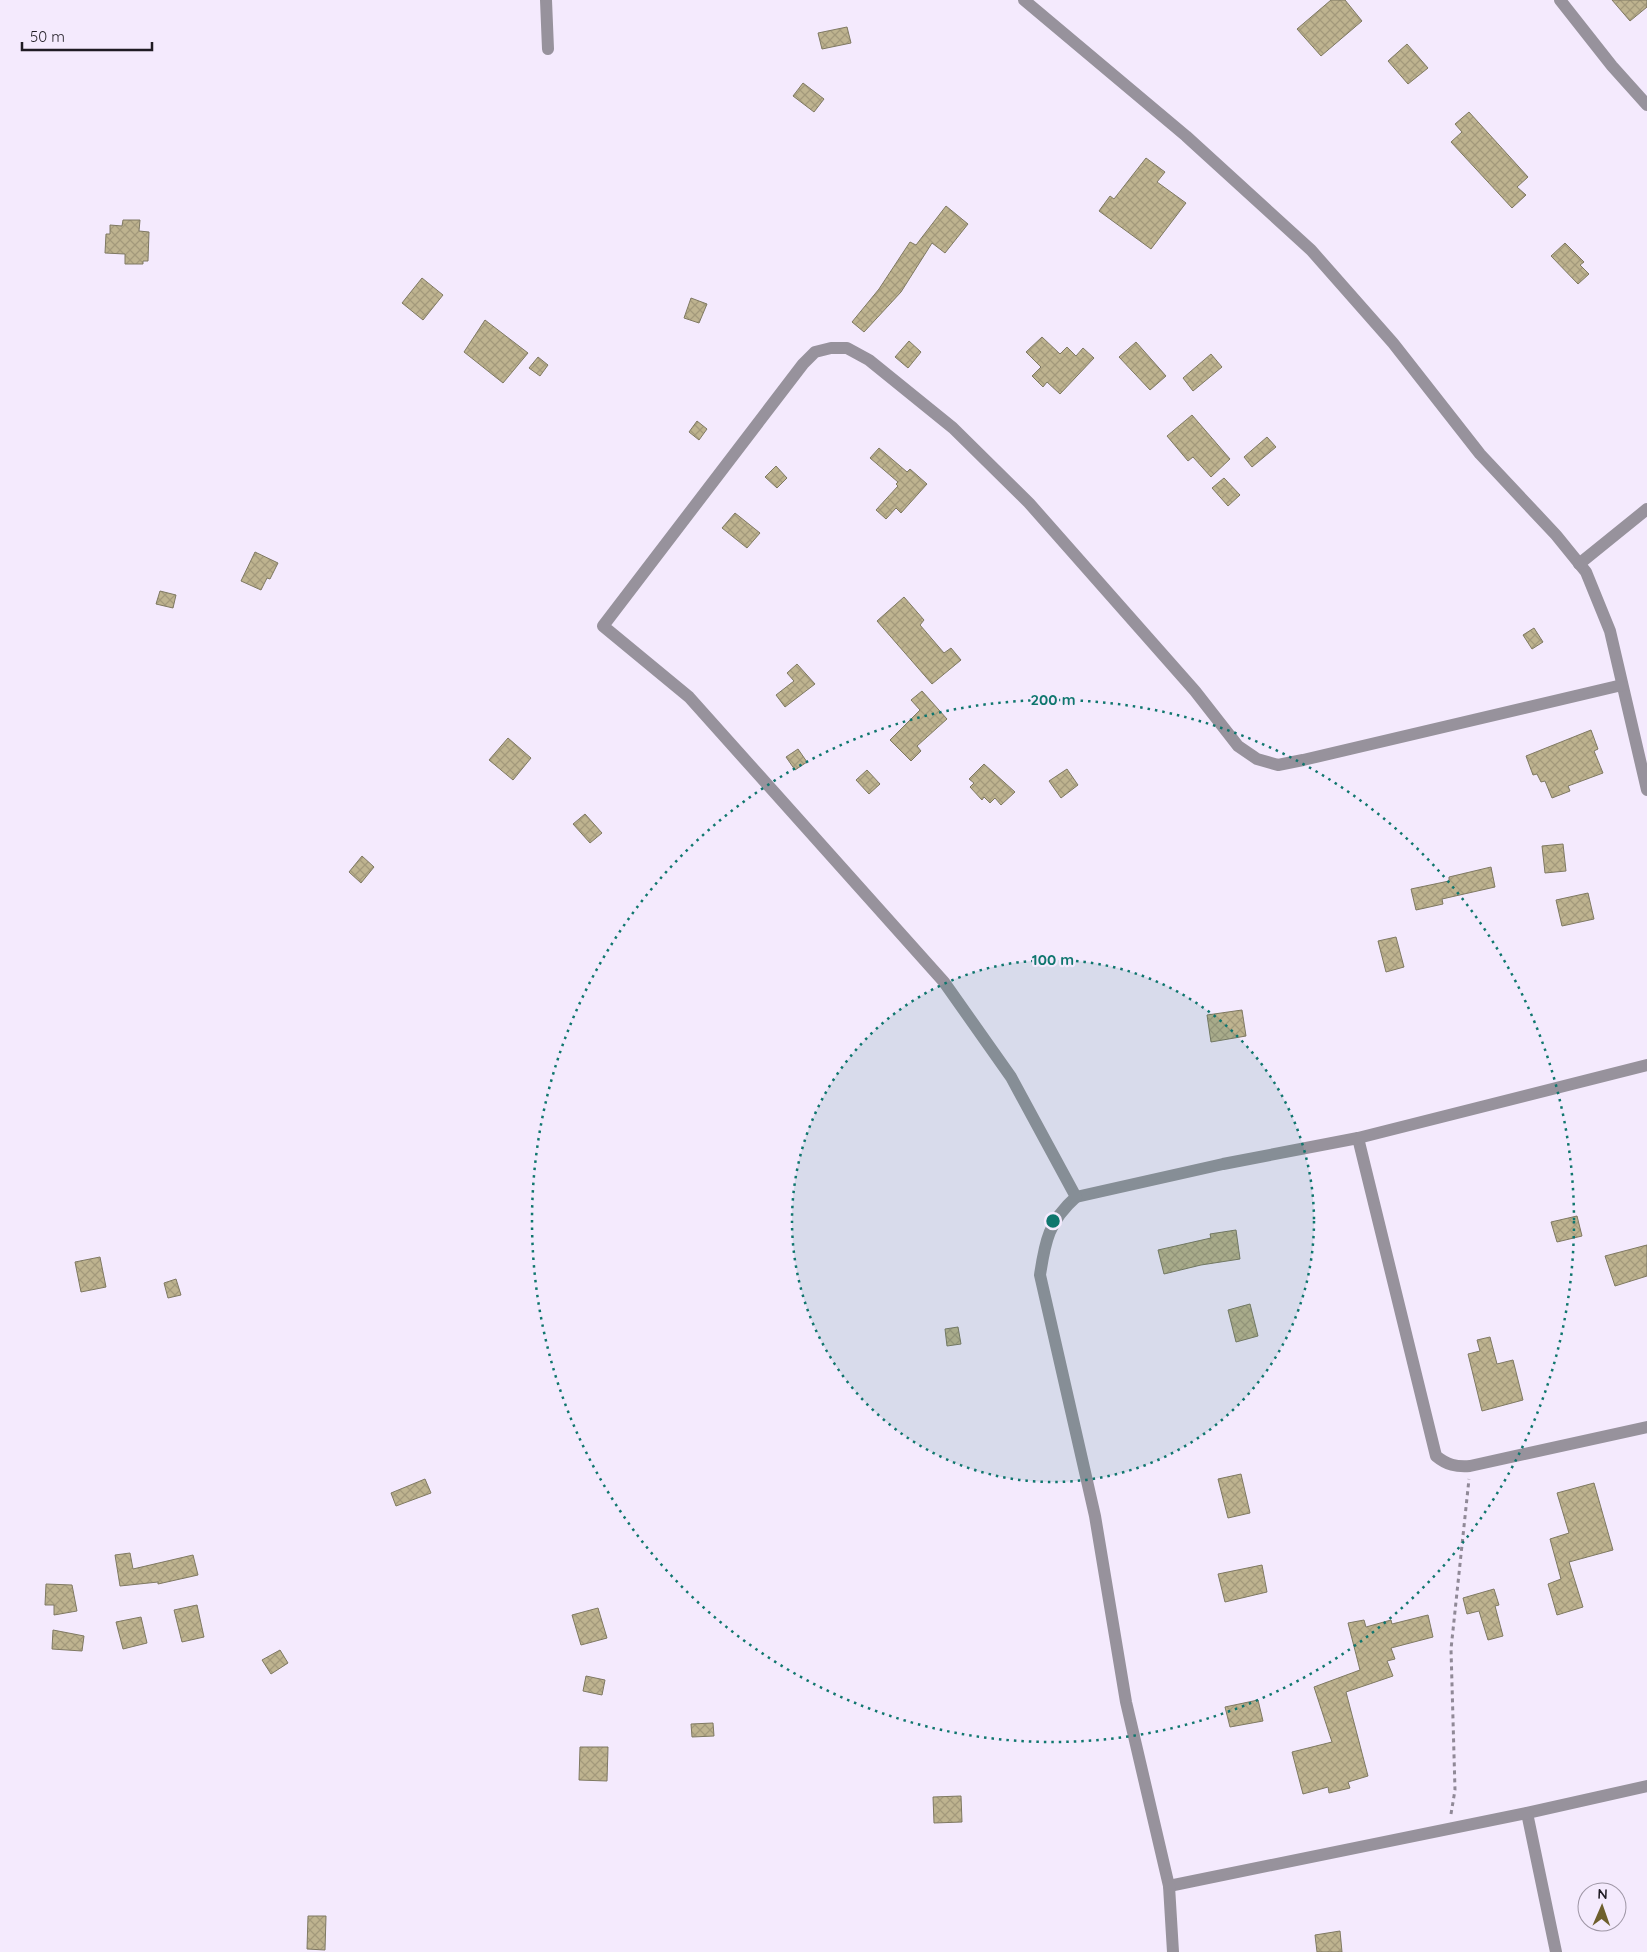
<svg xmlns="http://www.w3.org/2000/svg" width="1647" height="1952" viewBox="0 0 1647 1952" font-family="Quicksand,sans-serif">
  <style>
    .building { fill: url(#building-cross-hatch); stroke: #7f7962 }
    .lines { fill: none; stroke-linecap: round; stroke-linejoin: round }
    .path { stroke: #908997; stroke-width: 3; stroke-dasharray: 4 4; stroke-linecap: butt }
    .street { stroke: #97929c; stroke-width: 12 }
    .ring { fill: none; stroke: #0f766e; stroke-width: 2.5; stroke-dasharray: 2.5 5 }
    .centre { fill: #0f766e; stroke: #f4eafd; stroke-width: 2.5 }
    .ring-label { font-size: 15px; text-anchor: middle; font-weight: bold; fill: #0f766e; stroke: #f4eafd; stroke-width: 4.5; stroke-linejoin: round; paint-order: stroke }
  </style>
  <defs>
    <pattern id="building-cross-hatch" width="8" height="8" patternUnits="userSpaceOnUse" patternTransform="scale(1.25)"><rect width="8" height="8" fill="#beb38f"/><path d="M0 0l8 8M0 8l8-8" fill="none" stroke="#a3997b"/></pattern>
  </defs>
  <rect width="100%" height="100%" fill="#f4eafd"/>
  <!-- building -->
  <g class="building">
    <path d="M1331,0H1345L1362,21L1321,56L1297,29Z"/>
    <path d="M1612,0H1647V7L1630,21Z"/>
    <path d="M847,27L851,43L822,49L818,33Z"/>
    <path d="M1407,44L1428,68L1408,84L1388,61Z"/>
    <path d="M803,83L824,99L814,112L793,96Z"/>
    <path d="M1469,112L1528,177L1517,187L1526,195L1512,208L1451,142L1462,132L1455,124Z"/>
    <path d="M1146,158L1165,172L1157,182L1186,203L1151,249L1099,211L1110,196L1114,199Z"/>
    <path d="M946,206L968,224L945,253L932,243L901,292L864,332L852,322L879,289L910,242L916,245Z"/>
    <path d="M123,220H140L139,231L149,232L148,261H143V264H125V254L105,253L106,234H110V225L122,226Z"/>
    <path d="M1565,243L1584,262L1580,265L1589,274L1578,284L1551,256Z"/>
    <path d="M422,278L443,295L423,320L402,303Z"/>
    <path d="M691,298L707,304L699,323L684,318Z"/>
    <path d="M485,320L528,353L503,383L464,352Z"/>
    <path d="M1042,337L1060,354L1067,347L1076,356L1083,348L1094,358L1060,394L1047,382L1043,387L1032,376L1041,367L1026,352Z"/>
    <path d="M909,341L921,352L908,368L895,357Z"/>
    <path d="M1136,342L1166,376L1150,390L1119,357Z"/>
    <path d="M1211,354L1222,367L1193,391L1183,378Z"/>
    <path d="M538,357L548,365L540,376L529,368Z"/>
    <path d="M1192,415L1230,459L1211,477L1193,457L1188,461L1167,436Z"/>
    <path d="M697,421L707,429L699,440L689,432Z"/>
    <path d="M1267,437L1276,447L1252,467L1244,457Z"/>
    <path d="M879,448L907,472L910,469L927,484L901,513L896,508L886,519L876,510L898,486L896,484L898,482L870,458Z"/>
    <path d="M776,466L787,478L777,488L765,477Z"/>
    <path d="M1224,478L1240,495L1228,506L1212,488Z"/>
    <path d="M735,513L760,533L747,548L722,528Z"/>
    <path d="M255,552L278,563L270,579L267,578L261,590L241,581Z"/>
    <path d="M160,591L176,595L173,608L156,604Z"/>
    <path d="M904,597L924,620L920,625L944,653L951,648L961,660L932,684L877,621Z"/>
    <path d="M1534,628L1543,642L1532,649L1523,635Z"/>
    <path d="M797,664L815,684L785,707L776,695L794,681L787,673Z"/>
    <path d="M922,691L947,719L917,746L921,751L911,761L890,740L920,710L911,700Z"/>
    <path d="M1591,730L1598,749L1594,751L1603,773L1568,786L1570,791L1552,798L1545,781L1541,782L1537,774L1533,775L1526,756Z"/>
    <path d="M508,738L531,758L513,780L489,760Z"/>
    <path d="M798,749L807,762L795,770L786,757Z"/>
    <path d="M984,764L1015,792L1001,805L995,798L990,803L984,797L982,800L970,787L974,783L969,779Z"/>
    <path d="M1067,769L1078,785L1061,798L1049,781Z"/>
    <path d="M867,770L880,784L869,794L856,780Z"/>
    <path d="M585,814L602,833L590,843L573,824Z"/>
    <path d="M1563,844L1566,871L1545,873L1542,846Z"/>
    <path d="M362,856L374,867L361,883L349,872Z"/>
    <path d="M1491,867L1495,887L1442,899L1443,904L1416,910L1411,889L1449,881V877Z"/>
    <path d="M1588,893L1594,919L1562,926L1556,900Z"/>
    <path d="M1396,937L1404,967L1386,972L1378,941Z"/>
    <path d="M1242,1010L1246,1036L1211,1042L1207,1015Z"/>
    <path d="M1577,1216L1582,1236L1557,1242L1551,1222Z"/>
    <path d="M1236,1230L1240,1259L1201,1265L1164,1274L1158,1250L1211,1238L1210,1234Z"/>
    <path d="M1647,1245V1276L1615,1286L1605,1256Z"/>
    <path d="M100,1257L106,1287L81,1292L75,1262Z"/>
    <path d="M176,1279L181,1295L168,1298L164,1283Z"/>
    <path d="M1250,1304L1258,1336L1236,1342L1228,1310Z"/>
    <path d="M958,1327L961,1344L947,1346L945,1329Z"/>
    <path d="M1490,1337L1497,1364L1513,1360L1523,1400L1482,1411L1468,1354L1480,1351L1477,1340Z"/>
    <path d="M1241,1474L1250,1513L1228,1518L1218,1479Z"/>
    <path d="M425,1479L431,1493L396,1506L391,1493Z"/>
    <path d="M1594,1483L1613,1550L1569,1562L1583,1607L1557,1615L1548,1584L1561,1579L1550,1539L1569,1533L1557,1493Z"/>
    <path d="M130,1553L133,1569L193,1555L198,1575L158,1584V1582L120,1586L115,1555Z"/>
    <path d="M1262,1565L1267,1592L1225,1602L1218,1574Z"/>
    <path d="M46,1584L72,1585L77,1611L54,1615V1605H45Z"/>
    <path d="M1494,1589L1499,1605L1495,1606L1503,1636L1488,1640L1479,1611L1467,1614L1463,1598Z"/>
    <path d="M197,1605L204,1637L182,1642L174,1610Z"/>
    <path d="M598,1608L607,1638L581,1645L572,1615Z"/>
    <path d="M1428,1615L1433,1637L1391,1648L1395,1659L1387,1661L1393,1676L1346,1692L1368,1776L1348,1782L1350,1788L1329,1793L1328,1787L1303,1794L1292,1752L1332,1742L1314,1687L1360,1670L1348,1623L1364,1620L1366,1627L1391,1620L1392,1624Z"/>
    <path d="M141,1617L147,1643L123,1649L116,1622Z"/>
    <path d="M53,1630L84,1636L82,1651L52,1649Z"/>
    <path d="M280,1650L288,1663L271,1674L262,1660Z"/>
    <path d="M586,1676L605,1680L602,1695L583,1691Z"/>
    <path d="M1258,1700L1263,1721L1230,1727L1225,1707Z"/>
    <path d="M713,1723L714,1736L692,1737L691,1724Z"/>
    <path d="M580,1747H608L607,1781L579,1780Z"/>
    <path d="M961,1796L962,1822L934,1823L933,1797Z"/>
    <path d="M308,1916H326L325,1950L307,1949Z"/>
    <path d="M1340,1931L1342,1952H1317L1315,1935Z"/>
  </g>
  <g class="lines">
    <!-- path -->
    <path class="path" d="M1451,1814L1455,1790L1451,1649L1469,1479"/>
    <!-- street -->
    <g class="street">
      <path d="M546,0L548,49"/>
      <path d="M1024,0L1186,136L1311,250L1393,343L1480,454L1556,535L1586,572L1610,631L1647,790"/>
      <path d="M1560,0L1612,66L1647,105"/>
      <path d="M1579,564L1647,509"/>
      <path d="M1358,1138L1436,1456C1447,1465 1456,1467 1470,1466L1647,1427"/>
      <path d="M1076,1197L1223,1164L1358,1138L1647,1065"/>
      <path d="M1527,1813L1556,1952"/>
      <path d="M1169,1886L1527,1813L1647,1786"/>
      <path d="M1173,1952L1169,1886L1126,1702L1095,1516L1040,1275C1045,1241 1049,1221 1076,1197L1011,1077L944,982L689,697L603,626L803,364L815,352L831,348H847L869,360L953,428L1029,503L1195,691L1238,746L1257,759L1278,765L1303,760L1622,685"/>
    </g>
  </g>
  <!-- distance rings -->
  <circle cx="1053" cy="1221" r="261" fill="#0f766e" fill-opacity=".12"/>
  <g class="ring">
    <circle cx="1053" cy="1221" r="261"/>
    <circle cx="1053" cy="1221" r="521"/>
  </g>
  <circle cx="1053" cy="1221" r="8" class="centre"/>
  <g class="ring-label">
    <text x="1053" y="705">200 m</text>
    <text x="1053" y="965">100 m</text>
  </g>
  <!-- north arrow -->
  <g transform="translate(1602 1907) rotate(2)"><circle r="24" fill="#f4eafd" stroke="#9f97a6"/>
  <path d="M0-4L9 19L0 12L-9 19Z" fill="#6e5f2d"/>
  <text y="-8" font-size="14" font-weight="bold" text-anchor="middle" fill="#1f1b23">N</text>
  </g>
  <!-- scale -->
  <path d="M22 42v8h130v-8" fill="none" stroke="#1f1b23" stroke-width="2.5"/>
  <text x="30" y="42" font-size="15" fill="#1f1b23" stroke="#f4eafd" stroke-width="4" paint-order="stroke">50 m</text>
</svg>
